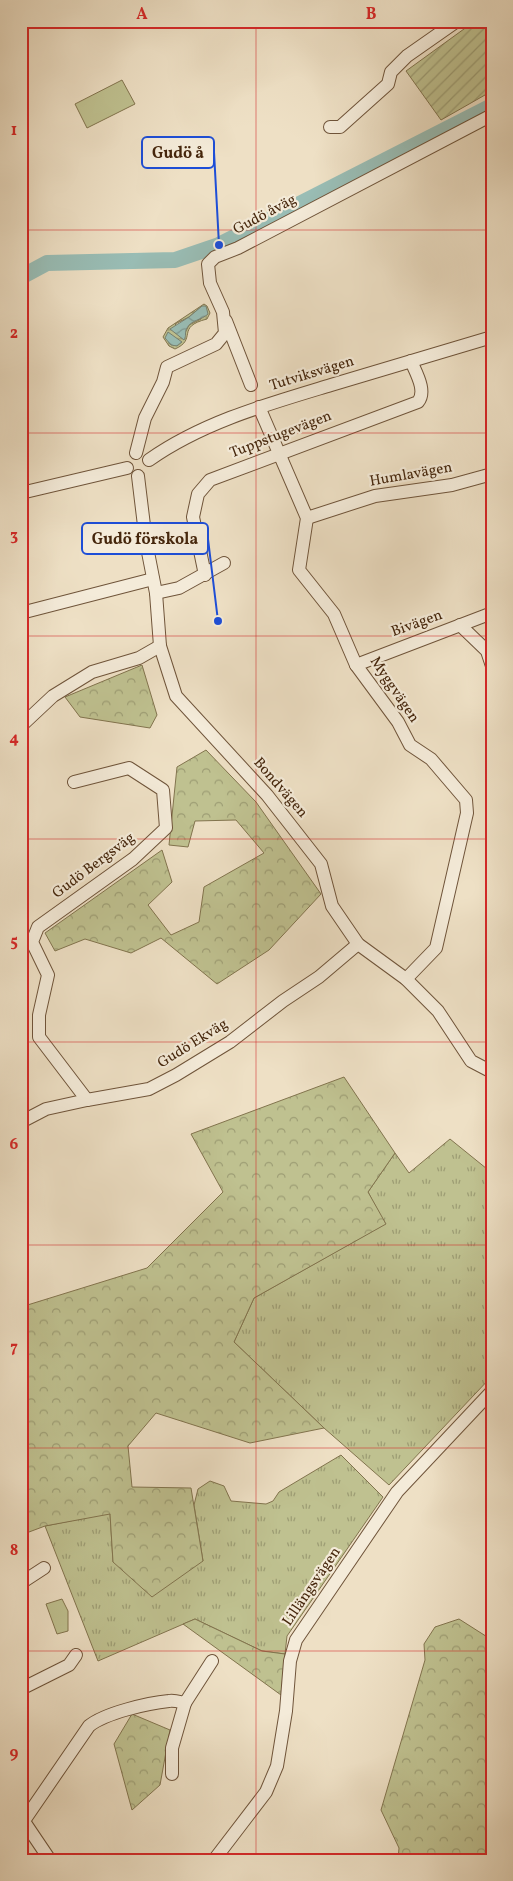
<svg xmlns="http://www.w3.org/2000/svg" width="513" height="1881" viewBox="0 0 513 1881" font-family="Vollkorn,serif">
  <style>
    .grass { fill: url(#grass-tufts); stroke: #82744e }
    .forest { fill: url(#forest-crowns); stroke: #82744e }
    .wetland { fill: url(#wetland-marsh); stroke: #82744e; fill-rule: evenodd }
    .park { fill: #bfc190; stroke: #82744e }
    .garden { fill: url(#garden-furrows); stroke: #82744e }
    .water { fill: url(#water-waves); stroke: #778171 }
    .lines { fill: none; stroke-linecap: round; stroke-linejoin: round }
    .river { stroke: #99bdb5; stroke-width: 16 }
    .minor-casing { stroke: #6f543a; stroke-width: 14 }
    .minor { stroke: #f4ebd9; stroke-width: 12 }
    .grid { fill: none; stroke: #d62828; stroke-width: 1; stroke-opacity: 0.55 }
    .labels { text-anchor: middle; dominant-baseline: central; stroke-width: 4.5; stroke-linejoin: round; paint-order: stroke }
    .street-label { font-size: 15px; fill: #45260c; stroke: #f4ebd9 }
    .leader { fill: none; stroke: #1d4ed8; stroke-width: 2 }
    .callout-dot { fill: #1d4ed8; stroke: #f4ebd9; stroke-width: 2 }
    .callout { fill: #f4ebd9; stroke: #1d4ed8; stroke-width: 2 }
    .callout-label { font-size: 16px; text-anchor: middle; font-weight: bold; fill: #45260c }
    .neatline { fill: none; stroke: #d62828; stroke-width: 2 }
    .grid-label { font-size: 16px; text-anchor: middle; font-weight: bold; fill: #d62828 }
  </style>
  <defs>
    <pattern id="grass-tufts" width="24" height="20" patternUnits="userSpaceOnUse" patternTransform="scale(1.25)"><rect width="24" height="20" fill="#bfc190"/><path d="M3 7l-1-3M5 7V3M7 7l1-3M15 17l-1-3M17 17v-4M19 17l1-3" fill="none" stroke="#9d9d74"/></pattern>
    <pattern id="forest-crowns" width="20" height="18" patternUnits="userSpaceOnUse" patternTransform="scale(1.25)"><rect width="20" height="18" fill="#bfc190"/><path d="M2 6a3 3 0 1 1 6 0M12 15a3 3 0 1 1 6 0" fill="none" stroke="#9d9d74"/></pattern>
    <pattern id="wetland-marsh" width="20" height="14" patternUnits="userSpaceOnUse" patternTransform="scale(1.25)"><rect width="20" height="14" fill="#bfc190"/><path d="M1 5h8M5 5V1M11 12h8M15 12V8" fill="none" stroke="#9d9d74"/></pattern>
    <pattern id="garden-furrows" width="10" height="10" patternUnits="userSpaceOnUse" patternTransform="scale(1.25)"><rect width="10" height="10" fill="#bfc190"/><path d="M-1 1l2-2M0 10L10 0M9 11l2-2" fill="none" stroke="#9d9d74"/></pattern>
    <pattern id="water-waves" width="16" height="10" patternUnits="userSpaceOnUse" patternTransform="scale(1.25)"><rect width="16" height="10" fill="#99bdb5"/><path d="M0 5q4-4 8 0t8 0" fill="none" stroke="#7f9992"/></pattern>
  </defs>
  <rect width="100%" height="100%" fill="#eee0c5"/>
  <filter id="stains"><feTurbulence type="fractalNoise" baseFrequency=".004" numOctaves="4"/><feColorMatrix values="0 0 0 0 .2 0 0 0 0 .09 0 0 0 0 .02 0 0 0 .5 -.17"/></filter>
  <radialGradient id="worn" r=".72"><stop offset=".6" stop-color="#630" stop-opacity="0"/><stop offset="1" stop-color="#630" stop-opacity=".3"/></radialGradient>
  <!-- grass -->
  <g class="grass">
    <path d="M450,1139L492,1173V1376L389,1485L324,1428L234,1342L254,1298L385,1224L368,1192L395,1153L409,1173Z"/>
    <path d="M341,1455L383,1497L287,1636L285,1654L262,1651L195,1619L98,1661L45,1526L110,1513L113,1562L203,1561L194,1505L198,1489L210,1481L224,1486L231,1501L266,1504L273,1501L279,1492Z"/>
  </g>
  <!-- forest -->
  <g class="forest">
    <path d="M142,665L157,715L150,728L80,717L65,697Z"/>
    <path d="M206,750L256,802L321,894L269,950L217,984L161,938L131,953L85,939L55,951L45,933L162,850L172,882L148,905L171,935L199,922L204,887L264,853L236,820L195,821L188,847L169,845L177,767Z"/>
    <path d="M344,1077L395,1153L368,1192L386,1224L254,1298L234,1342L324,1428L250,1443L156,1413L128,1446L132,1487L191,1488L203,1561L152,1597L113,1562L110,1514L45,1526L21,1535V1307L147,1268L223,1192L191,1134Z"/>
    <path d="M195,1619L262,1651L285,1654L281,1695L183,1624Z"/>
    <path d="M459,1619L492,1640V1860H398L399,1848L381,1810L425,1660L424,1644L435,1627Z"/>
    <path d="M132,1714L170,1730L160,1785L132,1810L114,1744Z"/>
  </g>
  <!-- wetland -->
  <path class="wetland" d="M204,304L207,306L210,313L207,319C175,327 198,339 175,349L169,346L163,337L168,328ZM202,306L201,319L189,325L185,333L175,324L189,317Z"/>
  <!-- park -->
  <g class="park">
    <path d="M122,80L135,104L87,128L75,104Z"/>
    <path d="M62,1599L68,1611V1631L57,1634L46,1604Z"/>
  </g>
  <!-- garden -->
  <path class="garden" d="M475,21H492V91L441,120L406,71Z"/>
  <!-- water -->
  <g class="water">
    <path d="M202,306H206L208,314C202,320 191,320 187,328C184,333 187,335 184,340L170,329L189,317Z"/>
    <path d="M168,332L182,342L177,346L171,345L165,338Z"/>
  </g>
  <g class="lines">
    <!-- river -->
    <path class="river" d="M21,277L47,263L175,260L219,245L492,106"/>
    <defs>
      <g id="minor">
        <path d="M330,127H340L388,84L391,72L407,56L457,21"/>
        <path d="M226,321L251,385"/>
        <path d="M259,407L307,518L299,570L334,614L356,665L398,722L410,745L431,759L466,800L467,813L436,948L406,979"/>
        <path d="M136,453L145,418L163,382L167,367L216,344L225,333L223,312L210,283L208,264L215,257L238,248L492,115"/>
        <path d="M149,460C203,422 268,404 331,385C385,369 438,353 492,337"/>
        <path d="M138,476L146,542L156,593L160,646L176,696L267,795L321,864L332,906L358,944L406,979L438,1011L471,1061L492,1072"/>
        <path d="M21,493L127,468"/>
        <path d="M307,518L375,496L452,485L492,474"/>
        <path d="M205,575L193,517L198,494L210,480L418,402C427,391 416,373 411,361"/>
        <path d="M156,593L179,588L224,563"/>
        <path d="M21,613L153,579"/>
        <path d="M460,625L487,651L492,666"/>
        <path d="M356,665L492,613"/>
        <path d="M21,726L53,696L92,672L139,658L160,646"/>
        <path d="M74,782L129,768L163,790L166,828L133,859L38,927L32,942L48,975L39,1015V1037L87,1100"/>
        <path d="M21,1122L46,1109L87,1100L149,1089L176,1075L230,1042L283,1001L319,977L358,944"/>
        <path d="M21,1583L44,1568"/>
        <path d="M21,1689L69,1665L76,1655"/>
        <path d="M172,1774V1748L185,1703"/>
        <path d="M21,1817L50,1860"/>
        <path d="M21,1825L89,1726C105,1713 148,1703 169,1701C174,1700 180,1702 185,1703L212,1661"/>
        <path d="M214,1860L266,1792L277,1766L286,1711L290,1661L296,1640L397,1492L492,1391"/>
      </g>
    </defs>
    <!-- minor casing -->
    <use href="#minor" class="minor-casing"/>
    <!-- minor -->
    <use href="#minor" class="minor"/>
  </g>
  <!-- grid -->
  <path class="grid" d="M256,21V1860M21,230H492M21,433H492M21,636H492M21,839H492M21,1042H492M21,1245H492M21,1448H492M21,1651H492"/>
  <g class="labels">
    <!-- street labels -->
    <g class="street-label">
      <text transform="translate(265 215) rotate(-28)">Gudö åväg</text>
      <text transform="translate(312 374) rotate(-17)">Tutviksvägen</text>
      <text transform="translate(281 435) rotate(-21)">Tuppstugevägen</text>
      <text transform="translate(411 475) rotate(-10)">Humlavägen</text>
      <text transform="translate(417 624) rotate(-20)">Bivägen</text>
      <text transform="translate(394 690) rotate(56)">Myggvägen</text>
      <text transform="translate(280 788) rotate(49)">Bondvägen</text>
      <text transform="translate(94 866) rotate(-37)">Gudö Bergsväg</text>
      <text transform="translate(193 1044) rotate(-32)">Gudö Ekväg</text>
      <text transform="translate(312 1587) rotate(-56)">Lillängsvägen</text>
    </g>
  </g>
  <!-- callouts -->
  <path class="leader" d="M219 245L214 152M218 621L208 539"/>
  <g class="callout-dot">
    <circle cx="219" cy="245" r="5"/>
    <circle cx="218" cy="621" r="5"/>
  </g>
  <g class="callout">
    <rect x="142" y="137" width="72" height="31" rx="5"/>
    <rect x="82" y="523" width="126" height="31" rx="5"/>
  </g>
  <g class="callout-label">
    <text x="178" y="158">Gudö å</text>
    <text x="145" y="544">Gudö förskola</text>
  </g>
  <!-- margin -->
  <rect width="513" height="1881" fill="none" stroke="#eee0c5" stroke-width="55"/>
  <rect x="28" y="28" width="458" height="1826" class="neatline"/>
  <g class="grid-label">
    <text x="142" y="19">A</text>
    <text x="371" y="19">B</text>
    <text x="14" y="135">1</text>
    <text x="14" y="338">2</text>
    <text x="14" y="540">3</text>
    <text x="14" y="743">4</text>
    <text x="14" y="946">5</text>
    <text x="14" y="1149">6</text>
    <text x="14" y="1352">7</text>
    <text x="14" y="1555">8</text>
    <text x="14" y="1758">9</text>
  </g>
  <rect width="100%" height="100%" filter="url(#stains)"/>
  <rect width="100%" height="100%" fill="url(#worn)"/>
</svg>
